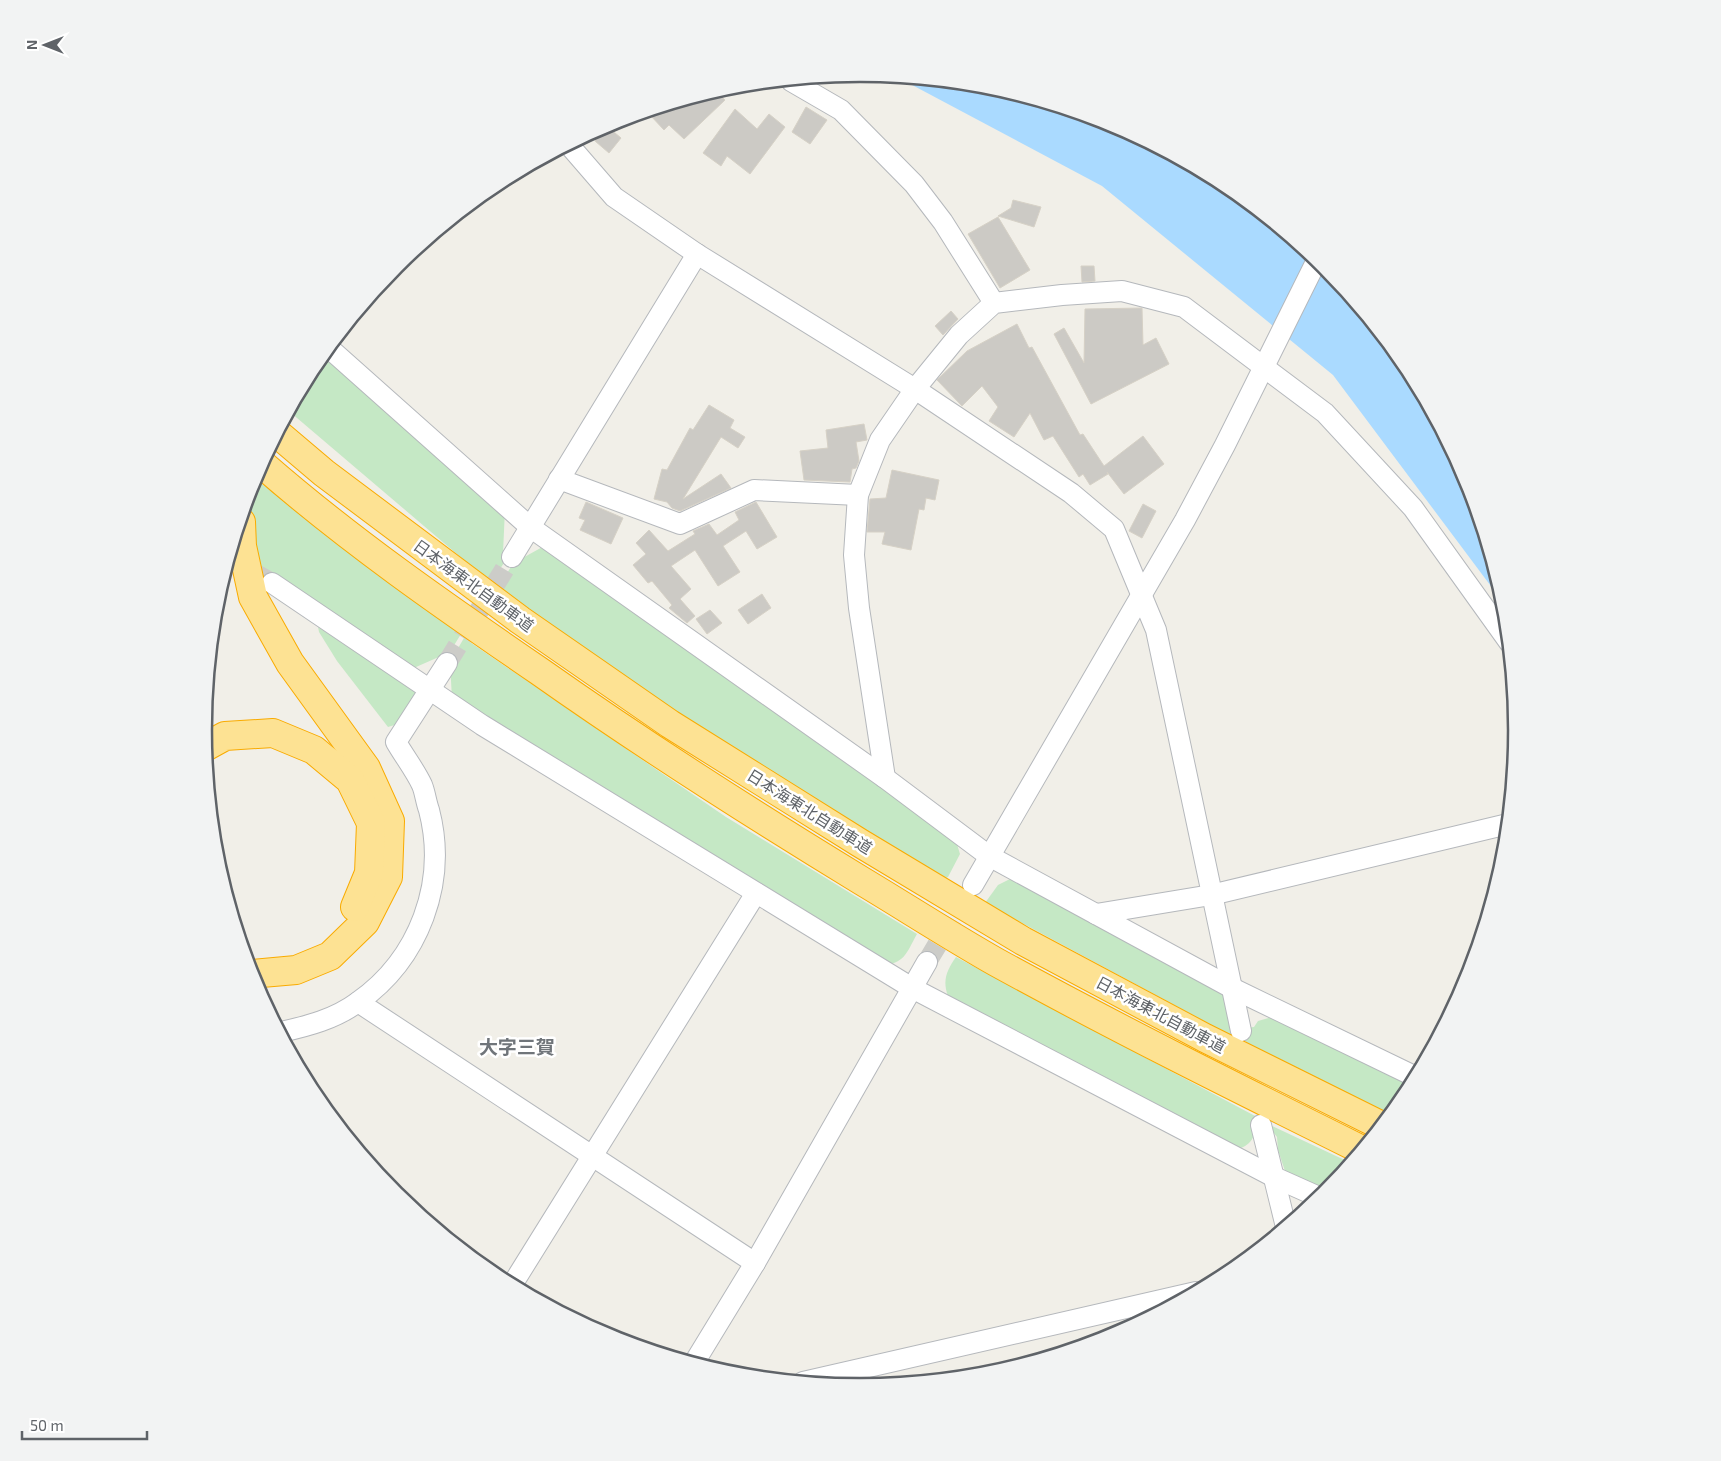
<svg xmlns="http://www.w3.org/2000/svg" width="1721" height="1461" viewBox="0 0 1721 1461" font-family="'Exo 2','Noto Sans JP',sans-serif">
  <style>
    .green { fill: #c5e8c5 }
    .water { fill: #aadaff }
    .building { fill: #cccac5; stroke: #d6d1c6 }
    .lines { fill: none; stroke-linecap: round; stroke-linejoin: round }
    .minor-tunnel { stroke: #ccccc8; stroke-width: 20; stroke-dasharray: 20 10; stroke-linecap: butt }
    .minor-casing { stroke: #b5b8bc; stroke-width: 22 }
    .highway-casing { stroke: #f9ab00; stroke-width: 30 }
    .minor { stroke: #fff; stroke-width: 20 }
    .highway { stroke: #fde293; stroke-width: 28 }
    .labels { text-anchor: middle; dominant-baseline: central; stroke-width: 5; stroke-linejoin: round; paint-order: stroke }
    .street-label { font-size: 16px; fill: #5f6368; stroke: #fff }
    .quarter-label { font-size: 19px; font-weight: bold; fill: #70757a; stroke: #fff }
    .rim { fill: none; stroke: #5f6368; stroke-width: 2.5 }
  </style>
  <rect width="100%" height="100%" fill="#f1efe8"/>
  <!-- green -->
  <g class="green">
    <path d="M325,353L505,509L503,553L509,555L491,583L290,412L315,365Z"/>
    <path d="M254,478L461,634L445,660L441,656L407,671L257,568C248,548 248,499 254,478Z"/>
    <path d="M546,545L956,841L960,854L948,877L944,879C792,787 638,697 499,587L516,558L519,560Z"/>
    <path d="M318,627L418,693L401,723L388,727L337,661L319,632Z"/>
    <path d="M464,638L726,817L917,934C906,954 905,963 881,966L452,699L450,662Z"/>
    <path d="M1010,879L1021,880L1228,995L1241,1041L985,903L998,885Z"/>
    <path d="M956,957L1257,1117C1256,1133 1254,1145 1237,1149L948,996C942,980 947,970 956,957Z"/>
    <path d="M1275,1016L1412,1085L1390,1115L1258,1051L1246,1042L1244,1028L1254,1027L1258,1021Z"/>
    <path d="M1266,1123L1351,1163L1327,1192L1285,1171L1278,1150L1277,1137Z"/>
  </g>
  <!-- water -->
  <path class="water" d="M899,78L989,86L1112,124L1226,185L1325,266L1407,366L1467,479L1505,605L1333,375L1102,186Z"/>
  <!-- building -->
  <g class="building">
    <path d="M716,91L725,100L684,139L669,125L664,130L651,116L659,109Z"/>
    <path d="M806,107L827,120L810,144L792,132Z"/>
    <path d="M735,109L757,129L769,114L785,127L750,174L727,156L721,166L703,153Z"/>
    <path d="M608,127L621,138L609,153L595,141Z"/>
    <path d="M1013,200L1041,207L1034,227L998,216L1011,208Z"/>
    <path d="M998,217L1030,270L1000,288L968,234Z"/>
    <path d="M1081,266H1094L1095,281L1082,282Z"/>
    <path d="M1142,308L1143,345L1156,338L1169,364L1091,404L1054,334L1064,328L1084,363L1085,309Z"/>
    <path d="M951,311L958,319L943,335L935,326Z"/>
    <path d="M1017,324L1029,348L1032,347L1080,435L1083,434L1104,466L1143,436L1164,464L1124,494L1107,472L1108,474L1090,485L1083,474L1079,477L1053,436L1044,440L1030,413L1014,437L989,421L998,407L982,386L962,406L937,380L967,351Z"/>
    <path d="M709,405L734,420L730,428L745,437L738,448L721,437L683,499L721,474L731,488L680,511L672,508L667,502L654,499L662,469L667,470L690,428L693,430Z"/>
    <path d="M864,424L867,440L856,442L859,461L856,468L852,469L850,482L804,480L800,451L828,448L826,430Z"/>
    <path d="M892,470L939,480L935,500L926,498L924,510L919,509L911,550L882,544L885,532H867L870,499L886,498Z"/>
    <path d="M586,502L623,518L611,544L580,530L585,520L579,518Z"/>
    <path d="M756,502L777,537L757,549L746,531L723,546L740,572L718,586L695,550L671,566L691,589L680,599L695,616L687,623L669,608L672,605L652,581L648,583L633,565L646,554L636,543L649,530L668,551L695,534L693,531L709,524L717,535L739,520L735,512Z"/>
    <path d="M1143,504L1156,511L1142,538L1129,531Z"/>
    <path d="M762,594L771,608L748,624L738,610Z"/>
    <path d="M710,610L722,623L707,634L696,619Z"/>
  </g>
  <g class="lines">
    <!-- minor-tunnel -->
    <g class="minor-tunnel">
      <path d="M229,559L272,583"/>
      <path d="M447,663L512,557"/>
      <path d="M927,962L968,893"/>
    </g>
    <defs>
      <g id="minor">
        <path d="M791,81L841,110L914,184L943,222L994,303"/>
        <path d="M569,145L614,197L697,254L915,389L1071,493L1114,529L1156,630L1241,1031"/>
        <path d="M329,348L530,527L885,778L989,856L1232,988L1416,1077"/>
        <path d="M559,479L680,524L754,490L858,495"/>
        <path d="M512,557L697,254"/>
        <path d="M272,583L482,725L912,988L1274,1177L1321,1198"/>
        <path d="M885,778L859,608L854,555L858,495L880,440L915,389L959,335L994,303L1062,295L1122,291L1184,307L1325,413L1413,508L1509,642"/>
        <path d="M973,885L1185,520L1225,445L1317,260"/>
        <path d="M1096,914L1211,895L1508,824"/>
        <path d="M358,1002L755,1263"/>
        <path d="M281,1032C308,1026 335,1019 358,1002C419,959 448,883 429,810C426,802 425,792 422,785C415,770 404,756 396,742L447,663"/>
        <path d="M1261,1125L1286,1227"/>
        <path d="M512,1285L756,893"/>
        <path d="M694,1363L755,1263L927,962"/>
        <path d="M803,1382L1196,1292"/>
      </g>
      <g id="highway">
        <path d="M278,434L324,473L520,620L670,724L860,843L1023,941L1205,1038L1382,1126"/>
        <path d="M262,464C349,540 444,606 539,671C644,745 752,814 862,881C907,908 950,936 996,962C1116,1028 1239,1089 1362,1150"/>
        <path d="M241,522L242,546L253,597L290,663L366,768L390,821L388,877L365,922L330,956L296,970L251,974"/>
        <path d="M205,747L225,736L273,733L314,750L350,780L371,823L369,873L355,907"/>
      </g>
    </defs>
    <!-- minor casing -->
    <use href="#minor" class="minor-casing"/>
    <!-- highway casing -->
    <use href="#highway" class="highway-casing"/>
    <!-- minor -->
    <use href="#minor" class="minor"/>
    <!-- highway -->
    <use href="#highway" class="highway"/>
  </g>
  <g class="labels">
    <!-- street labels -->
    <g class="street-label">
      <text transform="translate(474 585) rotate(36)">日本海東北自動車道</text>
      <text transform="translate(810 811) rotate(32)">日本海東北自動車道</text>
      <text transform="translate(1161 1014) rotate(28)">日本海東北自動車道</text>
    </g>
    <!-- quarter labels -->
    <g class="quarter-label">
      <text x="517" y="1046">大字三賀</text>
    </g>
  </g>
  <!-- crop -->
  <path d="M0 0H1721V1461H0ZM212 730a648 648 0 1 1 1296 0a648 648 0 1 1-1296 0Z" fill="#f2f3f3" fill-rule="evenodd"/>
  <path class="rim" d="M212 730a648 648 0 1 1 1296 0a648 648 0 1 1-1296 0Z"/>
  <!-- north arrow -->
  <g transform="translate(45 45) rotate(270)" stroke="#ffffff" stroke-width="4" paint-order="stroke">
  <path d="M0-4L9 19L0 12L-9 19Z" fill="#5f6368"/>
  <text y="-8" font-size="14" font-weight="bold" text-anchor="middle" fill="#5f6368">N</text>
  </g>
  <!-- scale -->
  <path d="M22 1431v8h125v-8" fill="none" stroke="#5f6368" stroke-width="2.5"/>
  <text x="30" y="1431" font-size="15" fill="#5f6368" stroke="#ffffff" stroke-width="4" paint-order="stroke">50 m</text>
</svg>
